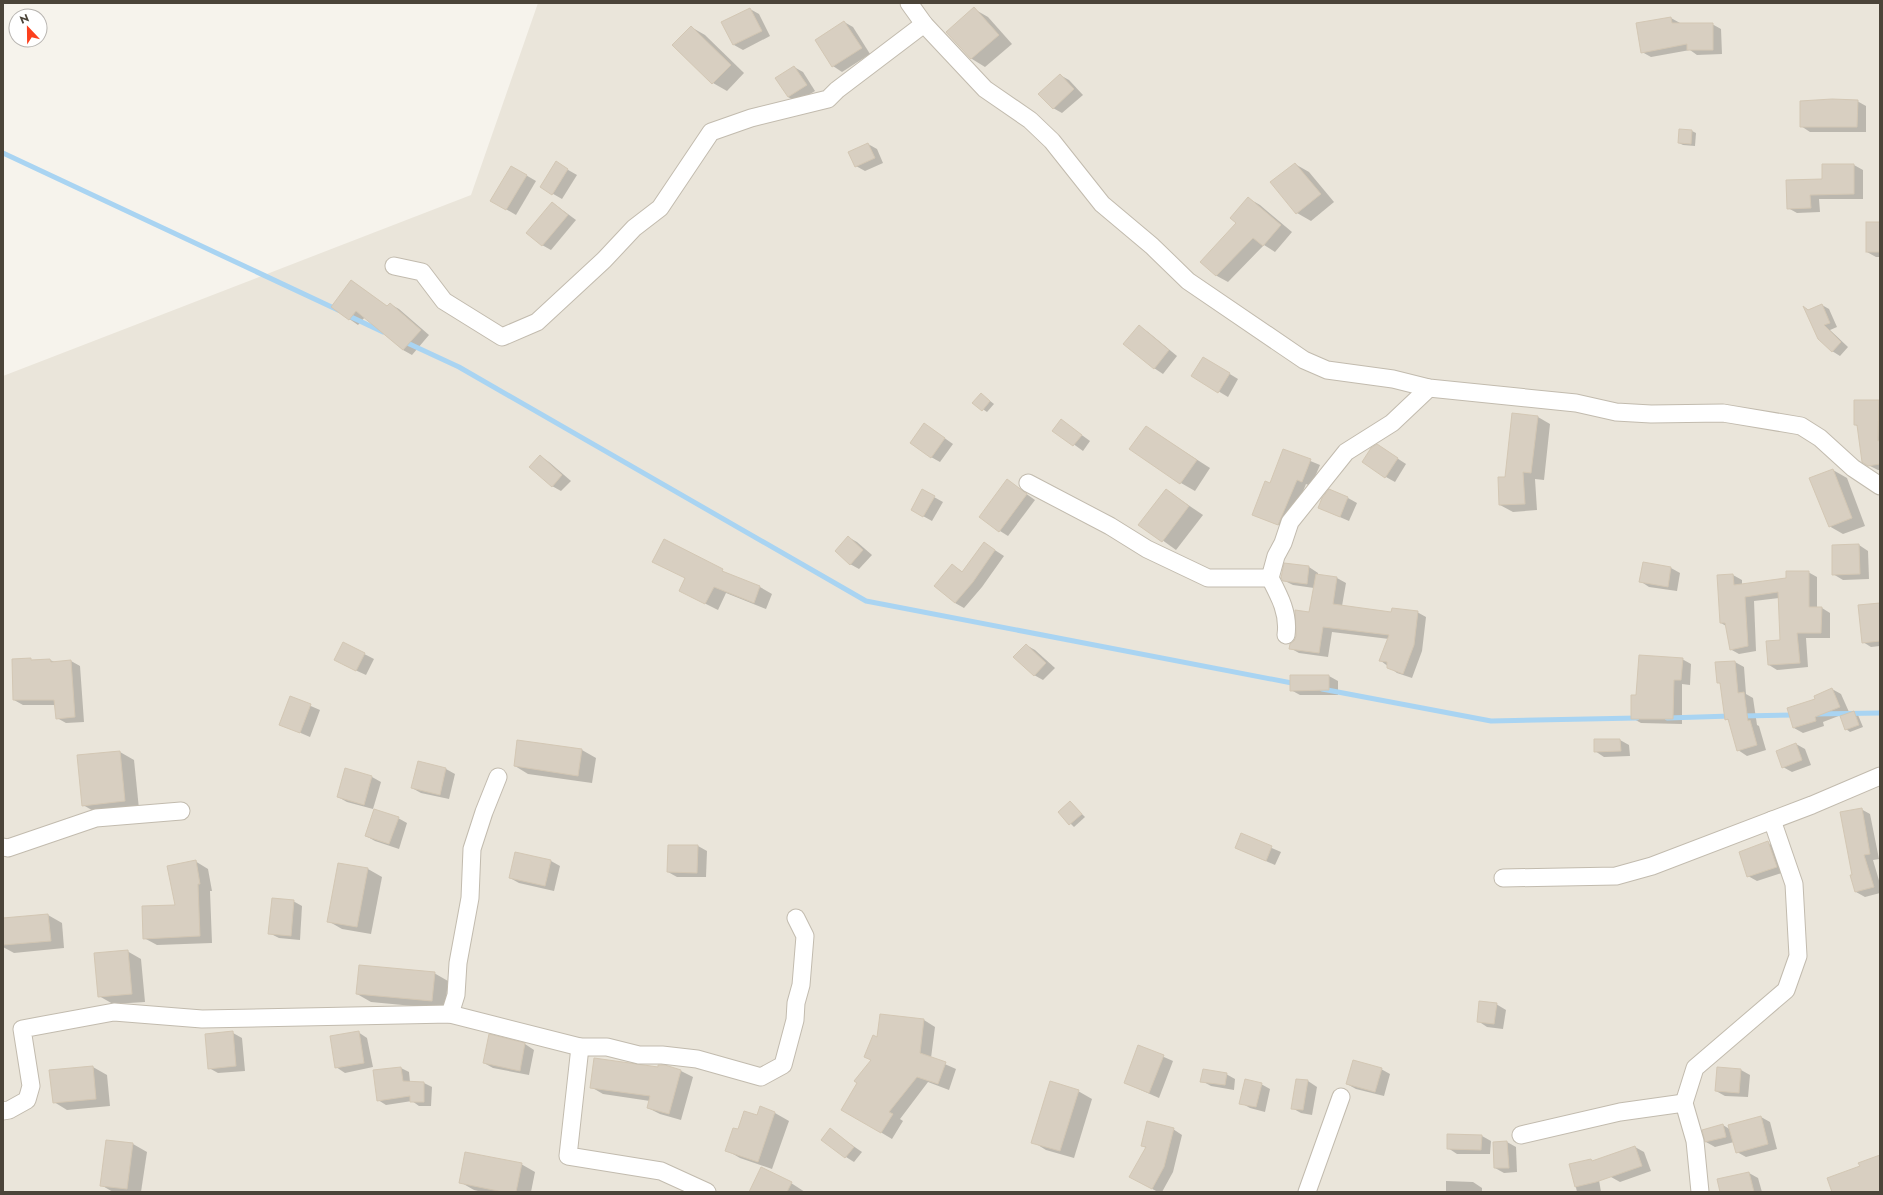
<svg xmlns="http://www.w3.org/2000/svg" width="1883" height="1195" viewBox="0 0 1883 1195" font-family="Jost,sans-serif">
  <style>
    .residential { fill: #eae5da }
    .shadow { fill: #0003 }
    .lines { fill: none; stroke-linecap: round; stroke-linejoin: round }
    .stream { stroke: #a9d4f2; stroke-width: 5 }
    .building { fill: #d8cfc1; stroke: #d3c7b4 }
    .minor-casing { stroke: #c2bbae; stroke-width: 19 }
    .minor { stroke: #fff; stroke-width: 17 }
  </style>
  <rect width="100%" height="100%" fill="#f6f3ec"/>
  <!-- residential -->
  <path class="residential" d="M538,3H1880V1192H3V376L471,195Z"/>
  <!-- shadow -->
  <g class="shadow">
    <path d="M750,9L759,14L770,36L743,50L734,45L722,22Z"/>
    <path d="M974,9L988,17L1012,44L985,67L972,59Z"/>
    <path d="M1671,18L1680,23L1712,24L1721,29L1722,54L1697,55L1690,50L1651,57L1642,52Z"/>
    <path d="M844,22L853,27L870,54L842,72L833,66L816,40Z"/>
    <path d="M691,27L705,35L744,73L727,91L713,83L674,45Z"/>
    <path d="M794,67L803,72L815,91L797,102L788,97Z"/>
    <path d="M1060,75L1069,80L1083,95L1062,113L1053,108Z"/>
    <path d="M1857,101L1866,106V132H1810L1801,126Z"/>
    <path d="M1692,131L1696,133L1695,146L1683,145L1679,143Z"/>
    <path d="M868,144L877,149L883,163L865,171L856,166Z"/>
    <path d="M556,163L577,175L562,199L541,187Z"/>
    <path d="M1295,164L1309,172L1334,202L1311,221L1297,213Z"/>
    <path d="M1854,165L1863,170V199H1819L1820,212L1797,213L1788,208L1823,180Z"/>
    <path d="M512,167L536,181L516,215L492,201Z"/>
    <path d="M1248,198L1260,205L1292,232L1275,252L1264,245L1228,282L1217,276L1202,262L1238,223Z"/>
    <path d="M553,203L576,220L551,250L542,245Z"/>
    <path d="M1880,223V257H1876L1867,252Z"/>
    <path d="M352,281L388,307L390,304L399,309L429,335L412,355L403,350L365,317L358,325L332,307Z"/>
    <path d="M1822,305L1829,309L1837,327L1830,330L1848,347L1840,356L1832,351L1805,308L1809,310Z"/>
    <path d="M1139,327L1148,332L1177,356L1163,374L1154,368Z"/>
    <path d="M1204,358L1238,379L1228,397L1193,376Z"/>
    <path d="M985,397L994,404L987,412L974,403Z"/>
    <path d="M1879,401L1880,470H1878L1868,465L1858,426L1855,425Z"/>
    <path d="M1538,417L1550,424L1544,480L1535,479L1537,510L1513,512L1500,505L1506,478Z"/>
    <path d="M1061,420L1090,441L1083,451L1054,430Z"/>
    <path d="M1146,427L1210,468L1195,491L1181,483Z"/>
    <path d="M933,430L953,444L940,462L931,457Z"/>
    <path d="M1284,450L1320,465L1311,486L1306,484L1288,529L1253,515L1271,484Z"/>
    <path d="M1386,451L1406,464L1395,482L1386,477Z"/>
    <path d="M540,456L549,462L571,481L561,491L552,486Z"/>
    <path d="M1833,470L1847,478L1865,526L1843,534L1829,526Z"/>
    <path d="M1007,480L1035,500L1008,536L1000,531Z"/>
    <path d="M1166,490L1203,515L1176,550L1140,524Z"/>
    <path d="M923,491L943,502L932,521L912,510Z"/>
    <path d="M1348,498L1357,503L1349,521L1319,508Z"/>
    <path d="M848,537L857,542L872,555L859,569L850,564Z"/>
    <path d="M664,541L734,577L760,587L772,594L766,609L726,593L718,610L692,597L686,579Z"/>
    <path d="M984,543L1004,556L982,587L964,608L955,603L952,565L963,572Z"/>
    <path d="M1859,545L1868,551L1869,579L1843,580L1833,574Z"/>
    <path d="M1644,563L1671,568L1680,573L1677,591L1649,587L1640,581Z"/>
    <path d="M1285,564L1309,567L1318,573V575L1337,578L1346,583L1342,606L1392,613L1417,612L1426,617L1422,651L1412,678L1397,673L1381,661L1389,639L1332,632L1328,657L1299,653L1290,648L1310,613L1314,588L1293,585L1283,580Z"/>
    <path d="M1808,572L1817,577V608H1822L1830,613V638H1806L1808,667L1777,670L1769,665L1781,641L1779,598L1754,601L1756,651L1739,654L1730,649L1726,626L1721,623L1733,575L1742,580V585L1787,579Z"/>
    <path d="M1880,604V646L1871,647L1863,642Z"/>
    <path d="M343,643L374,659L366,675L344,665Z"/>
    <path d="M1026,645L1035,650L1055,668L1043,680L1034,675Z"/>
    <path d="M1682,659L1691,664L1690,685L1682,684V724L1641,723L1632,718L1637,696Z"/>
    <path d="M13,660H50L55,662L71,661L80,666L84,722L66,723L57,718L56,705H23L14,700Z"/>
    <path d="M1735,662L1744,667L1746,694L1753,698L1757,725L1759,726L1766,750L1747,756L1738,750L1730,721L1726,719L1721,684L1718,682Z"/>
    <path d="M1329,676L1338,681V695H1300L1291,690Z"/>
    <path d="M1832,689L1841,694L1849,712L1823,722L1824,726L1803,733L1794,728L1816,699Z"/>
    <path d="M290,697L320,710L310,737L280,724Z"/>
    <path d="M1854,712L1858,715L1863,727L1850,732L1846,729Z"/>
    <path d="M1595,740H1620L1629,745L1630,756L1604,757L1595,751Z"/>
    <path d="M518,741L582,750L596,758L592,783L528,774L515,766Z"/>
    <path d="M1796,744L1805,749L1811,765L1792,772L1783,767Z"/>
    <path d="M120,752L134,760L139,809L97,813L83,805Z"/>
    <path d="M418,763L446,769L455,774L449,799L421,793L412,788Z"/>
    <path d="M372,777L381,782L373,809L347,802L338,797Z"/>
    <path d="M1070,802L1085,817L1074,827L1059,812Z"/>
    <path d="M1861,809L1870,814L1879,859L1873,860L1880,884V893L1865,897L1856,892L1852,876L1853,875Z"/>
    <path d="M398,818L407,823L399,849L375,841L366,836Z"/>
    <path d="M1242,835L1281,852L1275,865L1236,848Z"/>
    <path d="M1768,843L1777,848L1785,872L1757,881L1748,876Z"/>
    <path d="M669,846H698L707,851L706,877H677L668,872Z"/>
    <path d="M195,861L208,869L212,891H210L212,943L157,945L144,938L176,906Z"/>
    <path d="M551,861L560,866L554,891L519,883L510,878Z"/>
    <path d="M339,864L368,869L382,877L371,934L342,929L328,921Z"/>
    <path d="M293,901L302,906L300,940L279,938L269,933Z"/>
    <path d="M48,915L62,923L64,948L14,953L3,947V919Z"/>
    <path d="M127,951L141,959L145,1002L113,1004L99,996Z"/>
    <path d="M434,973L448,981L445,1009L371,1002L357,994Z"/>
    <path d="M1496,1004L1506,1010L1503,1029L1487,1027L1478,1021Z"/>
    <path d="M924,1020L935,1027L931,1058L956,1069L949,1090L928,1082L900,1119L903,1121L892,1139L842,1109L872,1060L878,1038Z"/>
    <path d="M358,1032L367,1038L373,1067L345,1073L336,1067Z"/>
    <path d="M233,1033L242,1038L245,1071L218,1073L209,1068Z"/>
    <path d="M490,1036L525,1044L534,1050L529,1075L493,1068L484,1063Z"/>
    <path d="M1139,1046L1173,1061L1159,1098L1125,1083Z"/>
    <path d="M665,1066L681,1071L693,1077L681,1120L660,1114L648,1108L650,1101L603,1094L591,1087Z"/>
    <path d="M93,1067L107,1075L110,1106L67,1110L54,1102Z"/>
    <path d="M401,1068L409,1072L410,1082L424,1083L432,1087L431,1106H419L412,1101L386,1105L378,1100Z"/>
    <path d="M1381,1069L1390,1074L1384,1096L1356,1089L1347,1084Z"/>
    <path d="M1741,1070L1750,1075L1748,1097L1725,1096L1716,1091Z"/>
    <path d="M1226,1074L1235,1079L1234,1090L1211,1086L1202,1081Z"/>
    <path d="M1308,1081L1317,1087L1312,1115L1301,1113L1292,1108Z"/>
    <path d="M1261,1084L1270,1089L1265,1112L1250,1108L1241,1103Z"/>
    <path d="M1078,1091L1092,1099L1074,1158L1046,1150L1033,1142Z"/>
    <path d="M760,1108L775,1113L789,1121L772,1169L740,1158L726,1150L738,1130L757,1116Z"/>
    <path d="M1761,1117L1770,1122L1777,1149L1746,1157L1737,1152L1734,1142L1715,1147L1706,1142L1703,1130L1723,1125L1731,1130Z"/>
    <path d="M1173,1129L1182,1135L1173,1172L1162,1192H1158L1139,1182L1146,1148L1142,1145Z"/>
    <path d="M830,1130L862,1152L854,1162L846,1157Z"/>
    <path d="M1482,1136L1491,1141L1490,1154H1457L1448,1148Z"/>
    <path d="M1507,1142L1516,1147L1517,1172L1504,1173L1495,1168L1494,1143Z"/>
    <path d="M133,1144L147,1152L141,1192H113L101,1185Z"/>
    <path d="M1635,1147L1644,1152L1651,1171L1620,1182L1611,1177Z"/>
    <path d="M521,1164L535,1172L531,1192H482L474,1190L460,1182Z"/>
    <path d="M1571,1165L1597,1168L1601,1192H1577Z"/>
    <path d="M1749,1173L1758,1178L1762,1192H1721L1718,1180Z"/>
    <path d="M1446,1181L1473,1182L1482,1188V1192H1446Z"/>
    <path d="M791,1183L805,1192H750Z"/>
  </g>
  <g class="lines">
    <!-- stream -->
    <g class="stream">
      <path d="M3,153L338,310"/>
      <path d="M347,315L383,332"/>
      <path d="M403,341L459,367L866,601L1297,684"/>
      <path d="M1322,689L1491,721L1637,718"/>
      <path d="M1815,714L1880,713"/>
      <path d="M1741,716L1795,715"/>
      <path d="M1667,718L1731,716"/>
    </g>
  </g>
  <!-- building -->
  <g class="building">
    <path d="M974,7L999,35L971,59L946,32Z"/>
    <path d="M750,8L762,31L733,45L721,22Z"/>
    <path d="M1671,17L1672,23H1713V50H1687V44L1641,53L1636,23Z"/>
    <path d="M844,21L862,48L832,67L815,40Z"/>
    <path d="M691,26L731,65L712,84L672,45Z"/>
    <path d="M794,66L807,85L788,97L775,78Z"/>
    <path d="M1060,74L1074,89L1053,109L1038,94Z"/>
    <path d="M1832,99L1858,100L1857,127H1800V101Z"/>
    <path d="M1679,129L1692,130L1691,144L1678,143Z"/>
    <path d="M868,143L875,158L855,167L848,152Z"/>
    <path d="M556,161L568,169L552,195L540,187Z"/>
    <path d="M1295,163L1321,194L1296,214L1270,182Z"/>
    <path d="M1822,164H1854V194L1810,195L1811,208L1787,209L1786,180L1822,179Z"/>
    <path d="M511,166L527,175L506,210L490,201Z"/>
    <path d="M1248,197L1281,225L1263,246L1253,238L1216,276L1200,262L1236,223L1230,218Z"/>
    <path d="M552,202L568,215L542,246L526,233Z"/>
    <rect x="1866" y="222" width="14" height="30"/>
    <path d="M351,280L387,306L390,303L421,330L403,350L356,311L349,320L331,307Z"/>
    <path d="M1822,304L1830,323L1824,325L1841,342L1832,352L1818,339L1803,306L1808,310Z"/>
    <path d="M1139,325L1169,350L1154,369L1123,344Z"/>
    <path d="M1203,357L1230,373L1218,393L1191,376Z"/>
    <path d="M981,393L990,401L982,411L972,403Z"/>
    <path d="M1854,400H1879L1878,441L1880,440V464L1868,466L1862,462L1857,425H1854Z"/>
    <path d="M1512,413L1538,416L1531,473L1523,472L1525,504L1499,505L1498,477H1505Z"/>
    <path d="M1061,419L1082,435L1073,446L1052,431Z"/>
    <path d="M924,423L945,438L931,458L910,443Z"/>
    <path d="M1146,426L1197,460L1180,484L1129,449Z"/>
    <path d="M1377,444L1398,458L1385,478L1362,462L1371,448Z"/>
    <path d="M1283,449L1311,459L1302,482L1297,480L1278,525L1252,515L1265,481L1270,483Z"/>
    <path d="M540,455L562,475L552,487L529,467Z"/>
    <path d="M1833,469L1852,518L1829,527L1809,478Z"/>
    <path d="M1007,479L1027,494L999,532L979,517Z"/>
    <path d="M922,489L935,496L923,517L911,510Z"/>
    <path d="M1166,489L1189,506L1162,542L1138,525Z"/>
    <path d="M1329,489L1348,497L1340,517L1318,508L1322,498Z"/>
    <path d="M848,536L863,550L850,565L835,551Z"/>
    <path d="M664,539L723,569L722,571L760,586L754,603L714,587L705,604L679,591L685,578L652,562Z"/>
    <path d="M984,542L995,550L973,582L955,603L934,586L952,564L962,572Z"/>
    <path d="M1859,544L1860,574L1832,575V545Z"/>
    <path d="M1643,562L1671,567L1668,587L1639,582Z"/>
    <path d="M1284,563L1309,566L1307,584L1283,581L1281,578Z"/>
    <path d="M1786,571H1809V607H1822L1821,633H1797L1800,663L1768,665L1766,641L1780,640L1778,592L1745,597L1748,646L1730,650L1725,623H1720L1717,575L1733,574L1734,585L1786,578Z"/>
    <path d="M1316,574L1337,577L1333,604L1391,612L1392,608L1418,611L1414,645L1403,674L1387,668V662L1379,661L1389,635L1323,627L1319,653L1289,649L1290,644L1294,641L1296,636L1295,610L1309,612Z"/>
    <path d="M1880,603V641L1862,643L1858,605Z"/>
    <path d="M343,642L365,653L356,671L334,660Z"/>
    <path d="M1026,644L1046,663L1034,676L1013,657Z"/>
    <path d="M1639,655L1683,658L1681,680H1674L1673,719H1631V695H1636Z"/>
    <path d="M31,658V660L50,659L51,662L71,660L75,717L56,719L54,700H13L12,659Z"/>
    <path d="M1735,661L1738,693L1744,692L1748,721L1750,720L1757,745L1737,751L1728,719L1725,720L1720,683H1717L1715,662Z"/>
    <path d="M1290,675H1329V690L1290,691Z"/>
    <path d="M1832,688L1840,707L1815,717L1816,721L1793,728L1787,708L1815,699L1814,696Z"/>
    <path d="M290,696L311,704L300,733L279,725Z"/>
    <path d="M1854,711L1859,725L1845,730L1840,716Z"/>
    <path d="M1594,739H1620L1621,751L1594,752Z"/>
    <path d="M517,740L582,749L578,776L514,766Z"/>
    <path d="M1796,743L1802,760L1782,768L1776,751Z"/>
    <path d="M120,751L125,801L82,806L77,755Z"/>
    <path d="M418,761L446,768L440,795L411,788Z"/>
    <path d="M345,768L372,776L364,805L337,797Z"/>
    <path d="M1070,801L1082,814L1069,825L1058,812Z"/>
    <path d="M1862,808L1870,854L1864,855L1874,887L1855,892L1850,875H1852L1840,812Z"/>
    <path d="M374,809L399,817L389,844L365,836Z"/>
    <path d="M1241,833L1272,846L1266,861L1235,848Z"/>
    <path d="M1768,841L1777,867L1747,877L1739,852Z"/>
    <path d="M668,845H698L697,873L667,872Z"/>
    <path d="M515,852L551,860L545,886L509,878Z"/>
    <path d="M196,860L200,884H198L200,936L143,939L142,906L175,905L167,866Z"/>
    <path d="M338,863L368,868L357,927L327,922Z"/>
    <path d="M272,898L294,900L291,936L268,934Z"/>
    <path d="M48,914L51,941L3,945V918Z"/>
    <path d="M128,950L132,994L98,997L94,953Z"/>
    <path d="M359,965L435,972L432,1001L356,994Z"/>
    <path d="M1479,1001L1497,1003L1494,1024L1477,1022Z"/>
    <path d="M880,1014L924,1019L920,1053L946,1062L938,1084L917,1077L889,1112L893,1114L881,1133L841,1110L857,1083L854,1081L871,1060L864,1057L873,1035L877,1037Z"/>
    <path d="M233,1031L236,1066L208,1069L205,1034Z"/>
    <path d="M359,1031L364,1063L335,1068L330,1036Z"/>
    <path d="M489,1034L525,1043L520,1071L483,1063Z"/>
    <path d="M1138,1045L1164,1055L1149,1093L1124,1083Z"/>
    <path d="M594,1058L658,1067V1065H665L681,1070L669,1114L647,1108L650,1096L590,1088Z"/>
    <path d="M1353,1060L1382,1068L1375,1092L1346,1084Z"/>
    <path d="M93,1066L96,1099L53,1103L49,1070Z"/>
    <path d="M401,1067L403,1081L424,1082V1102H410V1096L377,1101L373,1070Z"/>
    <path d="M1717,1067L1741,1069L1739,1093L1715,1091Z"/>
    <path d="M1203,1069L1227,1073L1225,1085L1200,1082Z"/>
    <path d="M1245,1079L1262,1083L1256,1107L1239,1104Z"/>
    <path d="M1296,1079L1308,1080L1303,1110L1291,1109Z"/>
    <path d="M1050,1081L1079,1090L1060,1151L1031,1143Z"/>
    <path d="M760,1106L775,1112L758,1162L725,1151L733,1128L738,1129L744,1111L757,1115Z"/>
    <path d="M1761,1116L1768,1144L1736,1153L1728,1125Z"/>
    <path d="M1147,1121L1174,1128L1164,1167L1152,1189L1129,1177L1146,1147L1141,1146Z"/>
    <path d="M1723,1124L1726,1137L1705,1142L1702,1130Z"/>
    <path d="M830,1128L854,1147L845,1158L821,1140Z"/>
    <path d="M1447,1134L1482,1135L1481,1150L1447,1149Z"/>
    <path d="M106,1140L133,1143L127,1189L100,1186Z"/>
    <path d="M1507,1141L1509,1168H1494L1493,1142Z"/>
    <path d="M1635,1146L1642,1166L1596,1182L1575,1187L1569,1164L1591,1159L1592,1161Z"/>
    <path d="M465,1152L522,1163L516,1192H503L459,1183Z"/>
    <path d="M1880,1155V1192H1832L1827,1178L1860,1166L1858,1163Z"/>
    <path d="M761,1167L792,1182L787,1192H749Z"/>
    <path d="M1749,1172L1754,1192H1720L1717,1179Z"/>
  </g>
  <g class="lines">
    <defs>
      <g id="minor">
        <path d="M909,3L924,24L985,89L1030,120L1052,141L1102,204L1152,246L1188,281L1304,360L1327,370L1393,379L1429,388L1576,403L1616,412L1651,414L1723,413L1801,426L1820,438L1853,468L1880,486"/>
        <path d="M394,266L422,272L444,301L502,337L537,322L604,260L634,228L660,208L711,132L751,118L828,99L837,90L924,24"/>
        <path d="M1028,483L1110,526L1147,549L1208,578H1270"/>
        <path d="M1286,635C1289,614 1280,597 1270,578L1276,556L1283,543L1290,522L1346,452L1392,423L1429,388"/>
        <path d="M3,847L8,848L96,818L181,811"/>
        <path d="M1503,878L1616,876L1652,866L1812,805L1880,776"/>
        <path d="M450,1014L456,995L458,963L470,898L472,849L484,812L498,777"/>
        <path d="M580,1047L568,1156L661,1171L707,1192"/>
        <path d="M3,1111L9,1110L27,1100L31,1086L22,1029L114,1012L202,1019L450,1014L580,1047H607L639,1055H662L697,1059L761,1077L783,1065L795,1020L796,1003L801,985L805,936L796,918"/>
        <path d="M1521,1135L1620,1112L1684,1103"/>
        <path d="M1307,1192L1341,1097"/>
        <path d="M1700,1192L1695,1141L1684,1103L1695,1068L1786,990L1798,956L1794,884L1772,820"/>
      </g>
    </defs>
    <!-- minor casing -->
    <use href="#minor" class="minor-casing"/>
    <!-- minor -->
    <use href="#minor" class="minor"/>
  </g>
  <!-- border -->
  <rect width="1883" height="1195" fill="none" stroke="#4b4439" stroke-width="8"/>
  <!-- north arrow -->
  <g transform="translate(28 28) rotate(338)"><circle r="19" fill="#ffffff" stroke="#b7b4b0"/>
  <path d="M0-3L7 15L0 10L-7 15Z" fill="#fc3f1d"/>
  <text y="-6" font-size="11" font-weight="bold" text-anchor="middle" fill="#4b4439">N</text>
  </g>
</svg>
